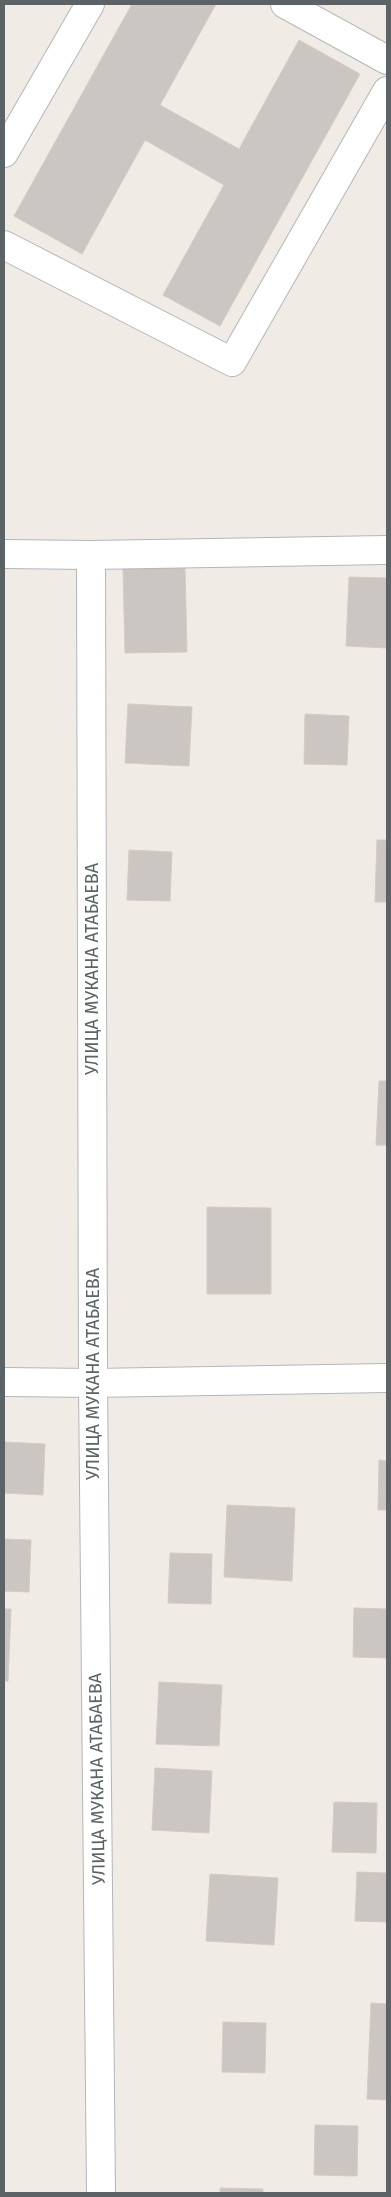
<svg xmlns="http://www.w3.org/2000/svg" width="391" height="2197" viewBox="0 0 391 2197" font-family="'Fira Sans',sans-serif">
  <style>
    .building { fill: #cbc6c1; stroke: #d5ccc2 }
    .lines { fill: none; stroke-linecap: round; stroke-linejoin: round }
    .minor-casing { stroke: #b2b7ba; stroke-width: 30 }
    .minor { stroke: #fff; stroke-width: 28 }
    .labels { text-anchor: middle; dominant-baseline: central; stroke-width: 4; stroke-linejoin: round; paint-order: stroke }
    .street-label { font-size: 18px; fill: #5c6366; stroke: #fff }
  </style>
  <rect width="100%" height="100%" fill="#f0ebe5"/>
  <!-- building -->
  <g class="building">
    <path d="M132,4H216L160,105L239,149L299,40L360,74L220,326L163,295L224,185L145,140L82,254L14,216Z"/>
    <path d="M185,567L187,652L125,653L123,568Z"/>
    <path d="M349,577L387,578V648L346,646Z"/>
    <path d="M128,704L192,707L189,766L125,763Z"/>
    <path d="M305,714L349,716L347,765L304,764Z"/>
    <path d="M377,840H387V902H375Z"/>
    <path d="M129,850L172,852L170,901L127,900Z"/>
    <path d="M379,1081H387V1145H376Z"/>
    <path d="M207,1207L271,1208V1294H207Z"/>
    <path d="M4,1442L45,1444L43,1495L4,1493Z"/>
    <path d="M379,1460L387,1461V1510H378Z"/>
    <path d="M227,1505L295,1508L292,1581L224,1577Z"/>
    <path d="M4,1539L31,1540L29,1592L4,1591Z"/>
    <path d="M170,1553L212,1554L211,1604L168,1603Z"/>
    <path d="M354,1608L387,1609V1658L353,1657Z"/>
    <path d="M4,1609H11L8,1681H4Z"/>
    <path d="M159,1682L222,1685L219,1746L156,1744Z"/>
    <path d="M155,1768L212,1771L209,1833L152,1830Z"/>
    <path d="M334,1802L377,1803L376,1853L332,1852Z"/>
    <path d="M357,1872L387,1873V1922L355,1921Z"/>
    <path d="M210,1874L278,1878L274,1945L206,1941Z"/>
    <path d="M371,2003L387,2004V2100L367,2099Z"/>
    <path d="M223,2022L266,2023L265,2073L222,2072Z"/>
    <path d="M315,2125L358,2126L357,2176L314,2175Z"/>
    <path d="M220,2188L263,2189V2193H220Z"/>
  </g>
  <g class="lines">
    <defs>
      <g id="minor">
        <path d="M285,4L387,60"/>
        <path d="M4,153L90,4"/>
        <path d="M4,245L232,362L387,91"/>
        <path d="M4,554L91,555L387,550"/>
        <path d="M91,555L93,1383L101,2193"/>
        <path d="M4,1382L93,1383L387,1378"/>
      </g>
    </defs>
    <!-- minor casing -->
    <use href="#minor" class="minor-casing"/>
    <!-- minor -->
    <use href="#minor" class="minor"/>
  </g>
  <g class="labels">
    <!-- street labels -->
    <g class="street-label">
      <text transform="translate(92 969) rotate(-90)">УЛИЦА МУКАНА АТАБАЕВА</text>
      <text transform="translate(93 1374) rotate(-90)">УЛИЦА МУКАНА АТАБАЕВА</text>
      <text transform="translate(97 1779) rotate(-91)">УЛИЦА МУКАНА АТАБАЕВА</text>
    </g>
  </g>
  <!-- border -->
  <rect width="391" height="2197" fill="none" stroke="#5c6366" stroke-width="10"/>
</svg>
